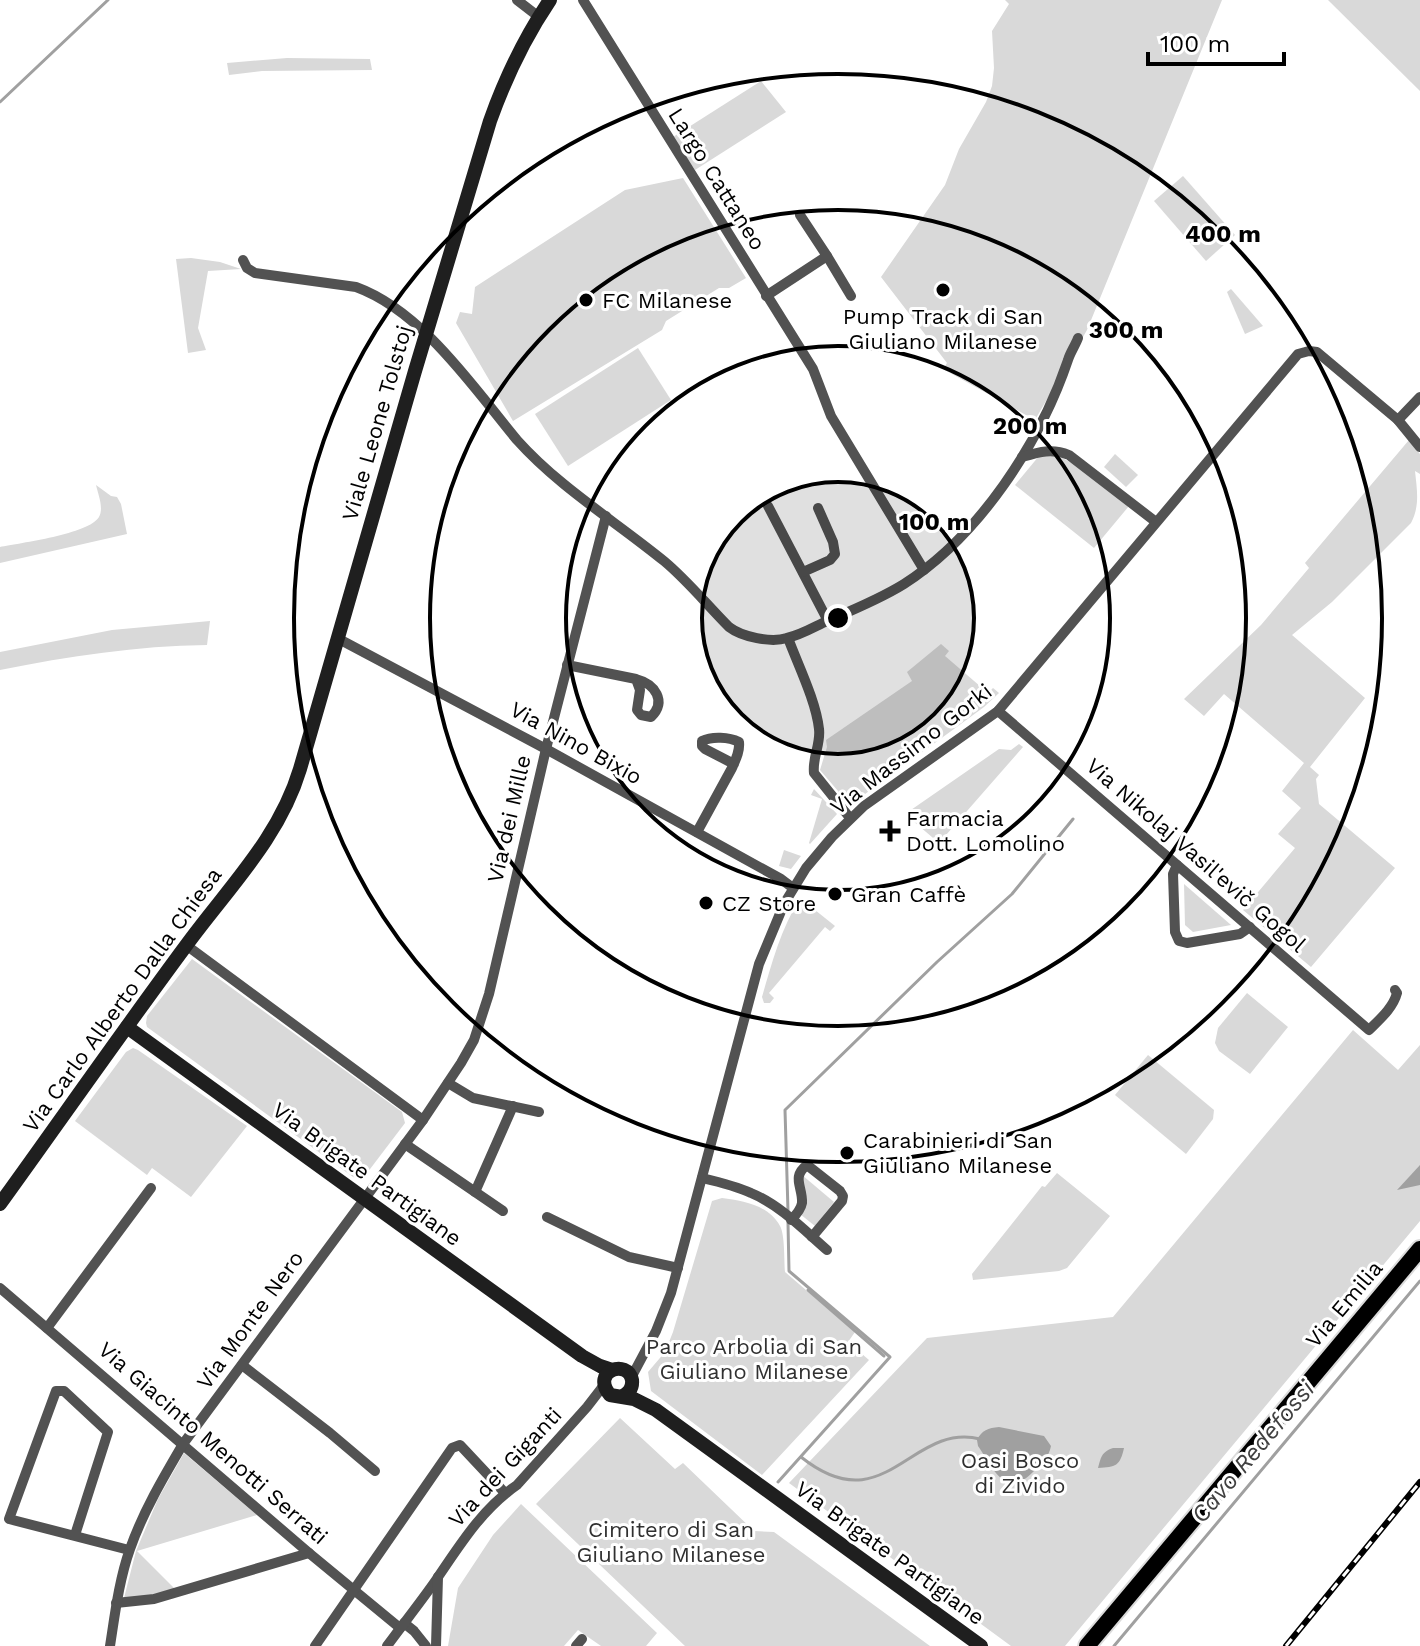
<svg xmlns="http://www.w3.org/2000/svg" width="1420" height="1646" viewBox="0 0 1420 1646" font-family="'Work Sans',sans-serif">
  <style>
    .green { fill: #d9d9d9 }
    .water { fill: #a0a0a0 }
    .lines { fill: none; stroke-linecap: round; stroke-linejoin: round }
    .stream { stroke: #a0a0a0; stroke-width: 3 }
    .primary-casing { stroke: #dbdbdb; stroke-width: 20 }
    .street { stroke: #525252; stroke-width: 10 }
    .secondary { stroke: #1f1f1f; stroke-width: 14 }
    .primary { stroke: #000; stroke-width: 16 }
    .rail-casing { stroke: #000; stroke-width: 6 }
    .rail { stroke: #fff; stroke-width: 3; stroke-dasharray: 9; stroke-linecap: butt }
    .ring { fill: none; stroke: #000; stroke-width: 4 }
    .poi-dot { fill: #000; stroke: #fff; stroke-width: 3 }
    .labels { text-anchor: middle; dominant-baseline: central; stroke-width: 6; stroke-linejoin: round; paint-order: stroke }
    .street-label { font-size: 22px; fill: #000; stroke: #fff }
    .poi-label { font-size: 22px; fill: #000; stroke: #fff; text-anchor: start }
    .park-label { font-size: 22px; fill: #303030; stroke: #fff }
    .water-label { font-size: 24px; font-style: italic; fill: #414141; stroke: #fff }
    .centre { fill: #000; stroke: #fff; stroke-width: 4 }
    .ring-label { font-size: 24px; text-anchor: middle; font-weight: bold; fill: #000; stroke: #fff; stroke-width: 6; stroke-linejoin: round; paint-order: stroke }
  </style>
  <rect width="100%" height="100%" fill="#fff"/>
  <!-- green -->
  <g class="green">
    <path d="M1005,0H1222L1087,330L1035,420L943,369L947,363L881,277L945,185L959,149L986,102L992,86L994,68L992,31L1009,4Z"/>
    <path d="M1328,0H1420V91Z"/>
    <path d="M287,58L370,59L372,70L262,71L229,75L227,63Z"/>
    <path d="M761,81L786,112L695,170L673,137Z"/>
    <path d="M1183,176L1235,235L1206,261L1154,201Z"/>
    <path d="M683,178L746,278L729,288H719L666,321L662,330L513,421L456,323L460,312L472,314L475,287L625,190Z"/>
    <path d="M191,258L220,262L241,269L208,271L198,328L206,350L188,353L176,259Z"/>
    <path d="M1231,289L1263,326L1245,334L1227,292Z"/>
    <path d="M638,348L671,400L568,466L535,414Z"/>
    <path d="M1409,440L1420,454V474L1415,471C1417,490 1420,506 1411,523L1332,602L1292,635L1365,698L1310,767L1319,775L1316,779L1319,804L1395,868L1311,967L1243,910L1295,848L1278,834L1301,808L1282,791L1304,763L1224,694L1204,716L1184,699L1261,625L1309,568L1305,563Z"/>
    <path d="M1115,454L1138,475L1126,487L1104,467Z"/>
    <path d="M1056,455L1074,464L1129,506L1094,548L1015,485L1039,456Z"/>
    <path d="M96,485L111,496L117,497L121,504L127,534L0,563V547C20,543 89,534 99,517C104,508 98,494 96,485Z"/>
    <path d="M210,621L207,645C136,646 70,656 0,670V652L112,630Z"/>
    <path d="M941,644L949,651L945,656L988,693L993,688L999,693L984,707L850,805L820,770L827,747L826,740L912,681L907,672Z"/>
    <path d="M1019,744L1023,747L939,843L906,815L908,812L999,749L1011,750Z"/>
    <path d="M814,789L837,814L810,844L809,843L822,799L811,795Z"/>
    <path d="M784,850L801,856L791,869L779,866Z"/>
    <path d="M1184,884L1231,925L1193,932L1185,925Z"/>
    <path d="M800,898L835,926L830,931L825,927L769,993L774,998L770,1003H764L762,997C772,962 781,929 800,898Z"/>
    <path d="M192,959L402,1112L405,1123L364,1177L359,1179L353,1177L147,1027L146,1023L147,1016Z"/>
    <path d="M1247,993L1288,1027L1250,1074L1219,1051L1215,1043L1218,1028Z"/>
    <path d="M1353,1030L1398,1070L1420,1045V1221L1065,1646H1011L789,1483L927,1338L1113,1317Z"/>
    <path d="M133,1048L138,1050L247,1126L191,1197L152,1168L147,1175L75,1121L126,1052Z"/>
    <path d="M1148,1055L1214,1110L1213,1119L1186,1154L1115,1095Z"/>
    <path d="M1057,1173L1110,1216L1067,1268L1059,1271L973,1280L972,1274L1042,1186L1045,1187Z"/>
    <path d="M802,1175L834,1202L815,1226L800,1214Z"/>
    <path d="M722,1198C743,1201 769,1205 780,1226C785,1235 784,1260 785,1272L855,1332L848,1342L869,1360L762,1475L651,1391L648,1372L665,1352L673,1332L712,1201Z"/>
    <path d="M620,1418L675,1469L683,1463L754,1531L774,1532L930,1646H685L536,1504Z"/>
    <path d="M184,1453L257,1515L137,1551L178,1592L123,1602L136,1551L158,1499Z"/>
    <path d="M521,1504L657,1633L646,1646H601L578,1630L564,1646H448L458,1588L493,1535Z"/>
  </g>
  <!-- water -->
  <g class="water">
    <path d="M1420,1165V1185L1397,1190Z"/>
    <path d="M999,1427L1044,1436L1051,1446C1049,1457 1041,1465 1033,1472C1005,1501 992,1466 978,1446L977,1440C982,1430 988,1428 999,1427Z"/>
    <path d="M1113,1448H1124C1120,1466 1116,1467 1098,1468C1101,1458 1101,1452 1113,1448Z"/>
  </g>
  <g class="lines">
    <!-- stream -->
    <g class="stream">
      <path d="M0,102L108,0"/>
      <path d="M788,1211L785,1110L937,962L1012,894L1073,819"/>
      <path d="M808,1290L884,1356"/>
      <path d="M801,1457C885,1524 910,1422 980,1439"/>
      <path d="M778,1482L890,1357L789,1271L788,1223"/>
      <path d="M1114,1646L1420,1281"/>
    </g>
    <defs>
      <path id="primary" d="M1087,1646L1420,1249"/>
    </defs>
    <!-- primary casing -->
    <use href="#primary" class="primary-casing"/>
    <!-- street -->
    <g class="street">
      <path d="M517,0L539,17"/>
      <path d="M583,0L813,369L831,416L924,570"/>
      <path d="M827,256L851,296"/>
      <path d="M243,260L247,268L255,273L356,287C422,311 473,387 517,440C559,487 615,521 664,561C688,581 707,605 729,627C742,637 771,643 787,638C801,635 814,627 827,621C853,610 880,599 904,584C979,536 1040,443 1068,360C1070,353 1075,346 1078,338"/>
      <path d="M766,296L827,256L800,215"/>
      <path d="M1398,420L1420,447"/>
      <path d="M1022,457C1039,452 1052,448 1069,455L1156,522"/>
      <path d="M768,506L828,621"/>
      <path d="M803,572L830,560L835,554L833,542L818,508"/>
      <path d="M337,638L546,749L781,879L793,888"/>
      <path d="M788,638C798,665 816,701 819,729C821,744 812,758 814,773L850,818"/>
      <path d="M567,665L636,679L640,690L637,710L641,715L651,717C667,701 655,684 636,679"/>
      <path d="M998,711L1369,1030C1380,1019 1393,1008 1397,993L1395,990"/>
      <path d="M697,832L732,768C736,759 740,751 739,742C729,737 712,736 702,741V746L705,749L734,764"/>
      <path d="M1177,865L1173,874L1175,932L1179,941L1187,943L1240,934L1250,927"/>
      <path d="M186,945L423,1120"/>
      <path d="M448,1083L473,1098L539,1112"/>
      <path d="M405,1144L503,1211"/>
      <path d="M702,1178C719,1182 736,1186 751,1193C780,1205 804,1230 827,1250"/>
      <path d="M475,1192L513,1106"/>
      <path d="M547,1217L629,1257L678,1268"/>
      <path d="M791,1220C796,1215 801,1209 802,1203C803,1187 791,1177 807,1165L840,1191L843,1196L842,1201L812,1237"/>
      <path d="M0,1288L309,1553L400,1628"/>
      <path d="M47,1328L151,1188"/>
      <path d="M242,1365L330,1433L375,1471"/>
      <path d="M631,1378L656,1331L671,1293L759,964L784,904L806,868L832,837L864,806L998,711L1298,354L1309,351L1317,352L1398,420L1420,397"/>
      <path d="M75,1535L108,1432L64,1391H56L9,1519L129,1550"/>
      <path d="M116,1603L154,1599L309,1553"/>
      <path d="M404,1623L414,1631L426,1646"/>
      <path d="M110,1646C115,1614 119,1580 130,1549C143,1512 163,1478 183,1444L423,1120L461,1063L474,1040L489,994L546,749L606,516"/>
      <path d="M315,1646L452,1448L460,1445L505,1493"/>
      <path d="M387,1646C403,1624 420,1603 436,1580C460,1545 481,1510 517,1485L587,1407L604,1385"/>
      <path d="M436,1646L438,1577"/>
      <path d="M576,1646L582,1639"/>
    </g>
    <!-- secondary -->
    <g class="secondary">
      <path d="M127,1027L582,1356L600,1366L612,1370"/>
      <path d="M0,1204C62,1118 122,1032 185,947C227,889 279,839 300,769L415,371L490,121C505,79 525,37 550,0"/>
      <path d="M622,1397C628,1393 633,1389 632,1380C628,1358 590,1371 610,1395L634,1399L656,1410L981,1646"/>
    </g>
    <!-- primary -->
    <use href="#primary" class="primary"/>
    <defs>
      <path id="rail" d="M1286,1646L1420,1482"/>
    </defs>
    <!-- rail casing -->
    <use href="#rail" class="rail-casing"/>
    <!-- rail -->
    <use href="#rail" class="rail"/>
  </g>
  <!-- distance rings -->
  <circle cx="838" cy="618" r="136" fill="#000" fill-opacity=".12"/>
  <g class="ring">
    <circle cx="838" cy="618" r="136"/>
    <circle cx="838" cy="618" r="272"/>
    <circle cx="838" cy="618" r="408"/>
    <circle cx="838" cy="618" r="544"/>
  </g>
  <!-- markers -->
  <g class="poi-dot">
    <circle cx="943" cy="290" r="8"/>
    <circle cx="586" cy="300" r="8"/>
    <path d="M886 819h8v8h8v8h-8v8h-8v-8h-8v-8h8z"/>
    <circle cx="835" cy="894" r="8"/>
    <circle cx="706" cy="903" r="8"/>
    <circle cx="847" cy="1153" r="8"/>
  </g>
  <g class="labels">
    <!-- street labels -->
    <g class="street-label">
      <text transform="translate(717 179) rotate(58)">Largo Cattaneo</text>
      <text transform="translate(377 423) rotate(-74)">Viale Leone Tolstoj</text>
      <text transform="translate(576 743) rotate(29)">Via Nino Bixio</text>
      <text transform="translate(911 749) rotate(-38)">Via Massimo Gorki</text>
      <text transform="translate(509 819) rotate(-77)">Via dei Mille</text>
      <text transform="translate(1196 855) rotate(41)">Via Nikolaj Vasil'evič Gogol</text>
      <text transform="translate(122 1000) rotate(-54)">Via Carlo Alberto Dalla Chiesa</text>
      <text transform="translate(367 1174) rotate(36)">Via Brigate Partigiane</text>
      <text transform="translate(1344 1304) rotate(-50)">Via Emilia</text>
      <text transform="translate(250 1320) rotate(-54)">Via Monte Nero</text>
      <text transform="translate(213 1443) rotate(41)">Via Giacinto Menotti Serrati</text>
      <text transform="translate(505 1467) rotate(-47)">Via dei Giganti</text>
      <text transform="translate(890 1553) rotate(36)">Via Brigate Partigiane</text>
    </g>
    <!-- poi labels -->
    <g class="poi-label">
      <text x="602" y="300">FC Milanese</text>
      <text x="943" y="316" text-anchor="middle">Pump Track di San<tspan x="943" dy="25">Giuliano Milanese</tspan></text>
      <text x="906" y="818">Farmacia<tspan x="906" dy="25">Dott. Lomolino</tspan></text>
      <text x="851" y="894">Gran Caffè</text>
      <text x="722" y="903">CZ Store</text>
      <text x="863" y="1140">Carabinieri di San<tspan x="863" dy="25">Giuliano Milanese</tspan></text>
    </g>
    <!-- park labels -->
    <g class="park-label">
      <text x="754" y="1346">Parco Arbolia di San<tspan x="754" dy="25">Giuliano Milanese</tspan></text>
      <text x="1020" y="1460">Oasi Bosco<tspan x="1020" dy="25">di Zivido</tspan></text>
      <text x="671" y="1529">Cimitero di San<tspan x="671" dy="25">Giuliano Milanese</tspan></text>
    </g>
    <!-- water labels -->
    <g class="water-label">
      <text transform="translate(1253 1452) rotate(-50)">Cavo Redefossi</text>
    </g>
  </g>
  <circle cx="838" cy="618" r="12" class="centre"/>
  <g class="ring-label">
    <text x="1223" y="242">400 m</text>
    <text x="1126" y="338">300 m</text>
    <text x="1030" y="434">200 m</text>
    <text x="934" y="530">100 m</text>
  </g>
  <!-- scale -->
  <path d="M1148 52v12h136v-12" fill="none" stroke="#000000" stroke-width="4"/>
  <text x="1160" y="52" font-size="24" fill="#000000" stroke="#ffffff" stroke-width="6" paint-order="stroke">100 m</text>
</svg>
